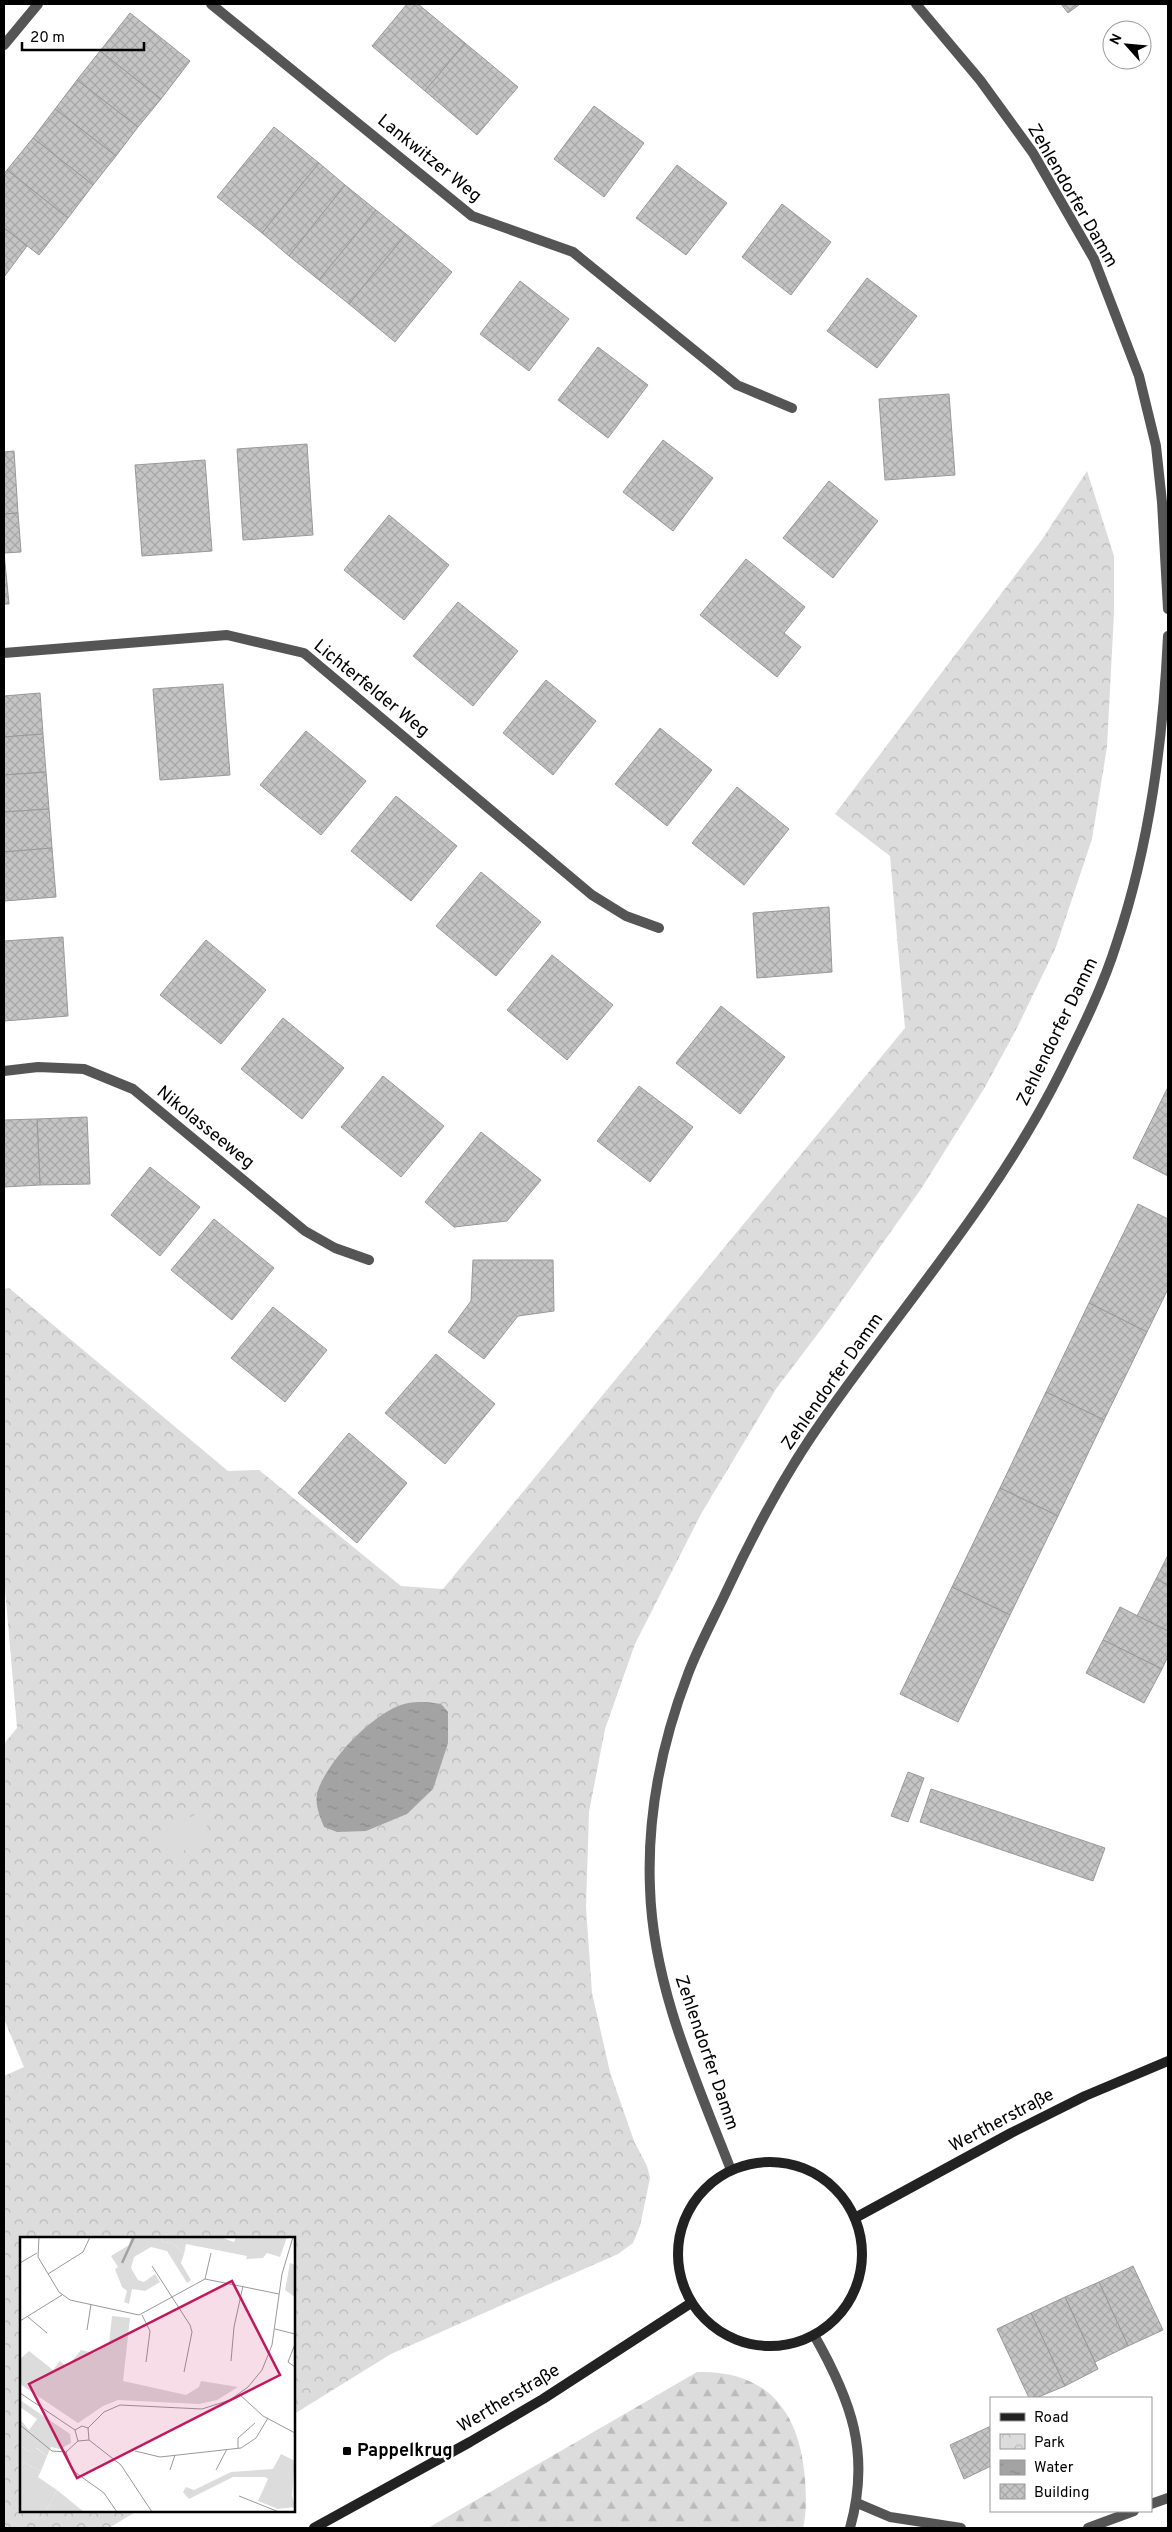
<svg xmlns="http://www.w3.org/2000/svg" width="1172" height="2532" viewBox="0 0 1172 2532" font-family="Overpass,sans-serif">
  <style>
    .forest { fill: url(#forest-firs) }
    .park { fill: url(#park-crowns) }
    .pitch { fill: #dcdcdc }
    .water { fill: url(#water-ripples) }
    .building { fill: url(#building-cross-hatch); stroke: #999 }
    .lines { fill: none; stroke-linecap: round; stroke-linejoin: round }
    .lane { stroke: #555; stroke-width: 10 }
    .street { stroke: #555; stroke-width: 10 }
    .secondary { stroke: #222; stroke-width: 10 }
    .poi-dot { fill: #000; stroke: #fff; stroke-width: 2 }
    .labels { text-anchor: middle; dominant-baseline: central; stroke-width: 4.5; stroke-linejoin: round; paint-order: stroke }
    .street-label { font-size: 18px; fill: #000; stroke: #fff }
    .poi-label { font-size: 18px; font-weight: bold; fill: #000; stroke: #fff; text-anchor: start }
    .inset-river { fill: none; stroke: #a3a3a3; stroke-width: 2.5 }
    .inset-road { fill: none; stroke: #999; stroke-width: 1 }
    .view { fill: #c2185b; fill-opacity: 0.15; stroke: #c2185b; stroke-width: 2.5 }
    .inset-edge { fill: none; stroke: #000; stroke-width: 2.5 }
  </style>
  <defs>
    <pattern id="forest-firs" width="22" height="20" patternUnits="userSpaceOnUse" patternTransform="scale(1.25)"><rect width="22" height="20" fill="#dcdcdc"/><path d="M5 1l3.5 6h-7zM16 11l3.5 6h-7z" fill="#bbb"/></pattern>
    <pattern id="park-crowns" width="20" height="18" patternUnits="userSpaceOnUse" patternTransform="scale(1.25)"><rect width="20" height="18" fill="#dcdcdc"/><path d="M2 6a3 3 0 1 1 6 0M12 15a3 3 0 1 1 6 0" fill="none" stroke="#bbb"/></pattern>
    <pattern id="water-ripples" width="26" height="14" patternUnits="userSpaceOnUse" patternTransform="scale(1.25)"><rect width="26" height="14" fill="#a3a3a3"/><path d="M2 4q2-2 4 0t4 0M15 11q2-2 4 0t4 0" fill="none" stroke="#8b8b8b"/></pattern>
    <pattern id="building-cross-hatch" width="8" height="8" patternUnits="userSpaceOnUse" patternTransform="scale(1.25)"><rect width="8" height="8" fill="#c4c4c4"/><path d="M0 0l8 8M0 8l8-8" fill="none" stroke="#a7a7a7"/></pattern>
  </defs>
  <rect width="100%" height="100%" fill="#fff"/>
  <!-- forest -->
  <path class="forest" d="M697,2372C768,2370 800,2412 805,2479C806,2496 807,2511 803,2528H428Z"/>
  <!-- park -->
  <path class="park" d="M1087,471L1114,556V613L1107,747L1092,839L1056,947L1018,1026L985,1087L921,1189L829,1319L776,1389L701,1514L635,1644L605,1729L589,1812L586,1907L592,1993L610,2072L634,2141L647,2166L650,2178L640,2226L633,2243L618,2254L391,2354L294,2414V2238H21V2511H137L109,2528H4V2076L24,2067L4,2019V1744L17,1728L4,1577V1289L9,1288L228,1471L259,1470L401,1586L443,1589L905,1028L890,856L835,814L1041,541Z"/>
  <!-- pitch -->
  <path class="pitch" d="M200,1812L212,1836L166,1860L154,1836Z"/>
  <!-- water -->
  <path class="water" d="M427,1702L441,1704L448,1712V1743L433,1789L407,1814L366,1831L337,1832L324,1827C319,1815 314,1802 318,1790C329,1759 373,1713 404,1704C411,1702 420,1702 427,1702Z"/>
  <!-- building -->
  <g class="building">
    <path d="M407,4H418L465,43L425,91L372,46Z"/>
    <path d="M1061,4H1080L1068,13Z"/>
    <path d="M130,13L190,61L161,99L100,51Z"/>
    <path d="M465,43L518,87L477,135L425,91Z"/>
    <path d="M100,51L161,99L138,127L77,80Z"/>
    <path d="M77,80L138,127L116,156L55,109Z"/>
    <path d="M594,106L644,143L604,197L554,159Z"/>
    <path d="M55,109L116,156L93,185L33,138Z"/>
    <path d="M274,127L319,163L262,233L217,197Z"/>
    <path d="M33,138L93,185L68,218L7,170Z"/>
    <path d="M319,163L345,185L289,256L262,233Z"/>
    <path d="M677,165L727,203L686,255L636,218Z"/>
    <path d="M7,170L68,218L39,255L4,228V174Z"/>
    <path d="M345,185L376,210L319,280L289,256Z"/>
    <path d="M782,204L831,242L791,295L742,257Z"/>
    <path d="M376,210L406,234L349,304L319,280Z"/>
    <path d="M4,228L27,246L4,277Z"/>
    <path d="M406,234L452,272L395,342L349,304Z"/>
    <path d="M867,278L917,316L877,368L827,331Z"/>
    <path d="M520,281L569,319L529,371L480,334Z"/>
    <path d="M598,347L648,385L608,438L558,400Z"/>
    <path d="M949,394L955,475L885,480L879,399Z"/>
    <path d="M663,440L713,478L673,531L623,492Z"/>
    <path d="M307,444L313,535L243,540L237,449Z"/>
    <path d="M14,451L18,513L4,514V452Z"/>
    <path d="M205,460L212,551L142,556L135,465Z"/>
    <path d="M829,481L878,521L833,578L783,538Z"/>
    <path d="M18,513L21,552L4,553V514Z"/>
    <path d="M389,515L449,565L404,620L344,570Z"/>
    <path d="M4,553L9,604H4Z"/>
    <path d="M746,559L805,607L784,633L801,647L777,677L700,615Z"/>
    <path d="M458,602L518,651L473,706L413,656Z"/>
    <path d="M546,680L596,721L553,775L503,733Z"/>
    <path d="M223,684L230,775L160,780L153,689Z"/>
    <path d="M40,693L43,734L4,737V696Z"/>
    <path d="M660,728L712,770L667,826L615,784Z"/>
    <path d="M306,731L366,781L321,835L260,785Z"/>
    <path d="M43,734L46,772L4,775V737Z"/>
    <path d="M46,772L49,809L4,812V775Z"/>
    <path d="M737,787L789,829L744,885L692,843Z"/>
    <path d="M396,796L457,846L411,901L351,851Z"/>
    <path d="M49,809L52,848L4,852V812Z"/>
    <path d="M52,848L56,897L4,901V852Z"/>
    <path d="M481,872L541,922L496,976L436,926Z"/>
    <path d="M829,907L832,972L757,978L753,913Z"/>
    <path d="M63,937L68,1016L4,1021V941Z"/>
    <path d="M206,940L266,990L221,1044L160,995Z"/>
    <path d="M552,955L613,1005L567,1060L507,1010Z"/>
    <path d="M721,1006L785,1057L740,1114L676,1063Z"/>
    <path d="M283,1018L344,1068L302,1119L241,1069Z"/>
    <path d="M383,1076L444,1126L401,1177L341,1127Z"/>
    <path d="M639,1086L693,1127L650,1182L597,1141Z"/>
    <path d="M1168,1087V1176L1133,1158Z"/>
    <path d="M87,1117L90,1184L40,1185L37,1119Z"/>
    <path d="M37,1119L40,1185L4,1187V1120Z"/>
    <path d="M481,1132L541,1180L507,1221L454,1227L425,1202Z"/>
    <path d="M150,1167L200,1207L160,1256L111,1215Z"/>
    <path d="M1138,1204L1168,1219V1289L1147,1332L1089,1303Z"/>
    <path d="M214,1219L274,1268L232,1320L171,1270Z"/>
    <path d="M473,1260H553L554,1311L518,1316L484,1359L448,1332L471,1301Z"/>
    <path d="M1089,1303L1147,1332L1104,1420L1046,1392Z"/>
    <path d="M273,1307L327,1350L285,1402L231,1358Z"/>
    <path d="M436,1354L495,1404L445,1464L385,1413Z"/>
    <path d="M1046,1392L1104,1420L1058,1516L1000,1488Z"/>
    <path d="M349,1433L407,1483L357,1543L298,1493Z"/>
    <path d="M1000,1488L1058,1516L1010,1615L952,1587Z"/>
    <path d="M1168,1555V1585L1156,1579Z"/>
    <path d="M1156,1579L1168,1585V1631L1137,1616Z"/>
    <path d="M952,1587L1010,1615L958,1722L900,1694Z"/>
    <path d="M1120,1607L1168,1631V1656L1162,1669L1103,1640Z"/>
    <path d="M1103,1640L1162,1669L1144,1703L1086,1673Z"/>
    <path d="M908,1772L924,1778L908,1822L891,1816Z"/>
    <path d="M931,1789L1105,1848L1093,1881L920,1822Z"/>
    <path d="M1133,2266L1163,2330L1128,2346L1099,2282Z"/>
    <path d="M1099,2282L1128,2346L1095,2362L1065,2297Z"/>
    <path d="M1065,2297L1098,2369L1065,2386L1031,2313Z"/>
    <path d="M1031,2313L1065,2386L1036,2398H1029L997,2329Z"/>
    <path d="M991,2426V2466L964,2479L950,2445Z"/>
  </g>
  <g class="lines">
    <!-- lane -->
    <g class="lane">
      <path d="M857,2503L890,2517L961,2528"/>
      <path d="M1151,2504L1168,2498"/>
      <path d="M1088,2528L1134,2511"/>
    </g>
    <!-- street -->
    <g class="street">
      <path d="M211,4L472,216L573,252L737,385L792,408"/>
      <path d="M916,4L980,80L1033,153L1094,259L1139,376L1156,446L1162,502L1168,609"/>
      <path d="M4,45L38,4"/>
      <path d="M4,653L227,635L304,653L592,895L626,916L659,928"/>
      <path d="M4,1071L38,1067L84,1069L133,1089L305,1231L335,1248L369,1260"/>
      <path d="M731,2170C696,2080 653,1987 650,1888C647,1816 662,1742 688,1674C699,1645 714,1618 727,1590C755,1530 788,1468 827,1414C906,1302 998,1197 1060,1073C1081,1031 1103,987 1117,942C1150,843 1163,740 1168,636"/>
      <path d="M814,2335C851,2400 871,2453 850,2528"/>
    </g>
    <!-- secondary -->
    <g class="secondary">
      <circle cx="770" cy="2254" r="92"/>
      <path d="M855,2218L1011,2133L1085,2096L1168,2061"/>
      <path d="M314,2528L470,2442L543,2399L691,2303"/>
    </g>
  </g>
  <!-- markers -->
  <rect class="poi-dot" x="342" y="2446" width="10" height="10" rx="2.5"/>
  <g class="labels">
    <!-- street labels -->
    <g class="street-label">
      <text transform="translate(429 159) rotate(39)">Lankwitzer Weg</text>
      <text transform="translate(1072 196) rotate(60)">Zehlendorfer Damm</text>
      <text transform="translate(371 689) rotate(39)">Lichterfelder Weg</text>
      <text transform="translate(1058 1032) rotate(-64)">Zehlendorfer Damm</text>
      <text transform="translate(205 1128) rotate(39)">Nikolasseeweg</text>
      <text transform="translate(833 1382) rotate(-55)">Zehlendorfer Damm</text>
      <text transform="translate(706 2053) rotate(71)">Zehlendorfer Damm</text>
      <text transform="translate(1002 2121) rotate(-28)">Wertherstraße</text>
      <text transform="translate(509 2399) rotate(-31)">Wertherstraße</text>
    </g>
    <!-- poi labels -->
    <g class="poi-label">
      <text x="357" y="2451">Pappelkrug</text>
    </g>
  </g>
  <!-- overview -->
  <g transform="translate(20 2237)">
    <rect width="275" height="275" fill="#fff"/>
    <path d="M0,208L8,214L16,211L27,219L21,234L0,224ZM37,253L64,275H25Z" fill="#dcdcdc"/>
    <path d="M142,0H200L214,5L216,0H267L260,20L247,16L243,21L226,22L227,19L166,7L164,17L154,7L141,4ZM0,163L50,197L51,206L40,212L31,210L27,219L17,211L8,214L0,208V182L9,193L17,182L0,170ZM0,224L21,234L18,240L37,253L25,275H0Z" fill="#dcdcdc"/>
    <path d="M111,0H142L141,4L154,7L164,17L161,26L171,43L167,46L147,14L131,10L114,20L111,31L118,43L124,45L135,37L140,45L125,54L112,52L109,67L104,65L107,54L102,50L95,32L98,30L91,19L109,8ZM270,26L275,28V60L265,53ZM92,79L110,81L103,144L166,158L179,150L181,144L218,150L197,163L179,167L98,163L83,169L58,186L0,147V122L9,114L33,133L40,124L47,130L61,113L74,116L89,107ZM261,217L275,224L272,258L275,270L258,272L238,264L248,242L245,240H213L169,262L163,255L166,250L174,253L211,235L253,232Z" fill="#dcdcdc"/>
    <path class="inset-river" d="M102,26L114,0"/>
    <path class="inset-road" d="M19,0L18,20L39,55L50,63L119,78L185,42L259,57M0,26L17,16M132,29L170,88L172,95L164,135M28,37L63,15L70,0M185,42L191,16M122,78L130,94L126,125M8,80L27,96M0,84L42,58M255,92L275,97M67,93L71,67M275,107L268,125L275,130M211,124L214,90L223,49M0,156L55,193M219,157L243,179L275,196M0,188L32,214L46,215L58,204M68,191L84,175L100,168L182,172L210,163L228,150L242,133L252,108L262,37L273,0M55,193L62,189L68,191L69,203M55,193L58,204L69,203M69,203L101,228L132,275M218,211V201L235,186M115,214L140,220L221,211L236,201L248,181M46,215L52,233L84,256L97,275M150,233L155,218M196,233L207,212M219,259L259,275"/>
    <path class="view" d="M212,44L260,138L57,241L9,147Z"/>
    <rect width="275" height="275" class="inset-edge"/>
  </g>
  <!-- border -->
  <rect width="1172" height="2532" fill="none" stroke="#000000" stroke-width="10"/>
  <!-- legend -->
  <rect x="990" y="2397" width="162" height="115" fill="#ffffff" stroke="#999999"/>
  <rect x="1000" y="2413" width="25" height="8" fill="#222222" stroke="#999999"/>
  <text x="1034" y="2422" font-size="15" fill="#000000">Road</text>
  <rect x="1000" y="2434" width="25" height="15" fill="url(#park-crowns)" stroke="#999999"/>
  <text x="1034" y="2447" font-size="15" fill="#000000">Park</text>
  <rect x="1000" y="2460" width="25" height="15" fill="url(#water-ripples)" stroke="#999999"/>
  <text x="1034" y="2472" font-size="15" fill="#000000">Water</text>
  <rect x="1000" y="2484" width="25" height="15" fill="url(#building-cross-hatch)" stroke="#999999"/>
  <text x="1034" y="2497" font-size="15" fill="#000000">Building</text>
  <!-- north arrow -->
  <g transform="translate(1127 45) rotate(297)"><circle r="24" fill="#ffffff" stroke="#999999"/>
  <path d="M0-4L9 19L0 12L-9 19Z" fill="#000000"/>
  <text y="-8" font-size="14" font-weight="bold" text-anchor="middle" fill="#000000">N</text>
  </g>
  <!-- scale -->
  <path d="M22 42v8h122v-8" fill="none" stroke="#000000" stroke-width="2.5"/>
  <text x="30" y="42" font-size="15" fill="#000000" stroke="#ffffff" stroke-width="4" paint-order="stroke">20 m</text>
</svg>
